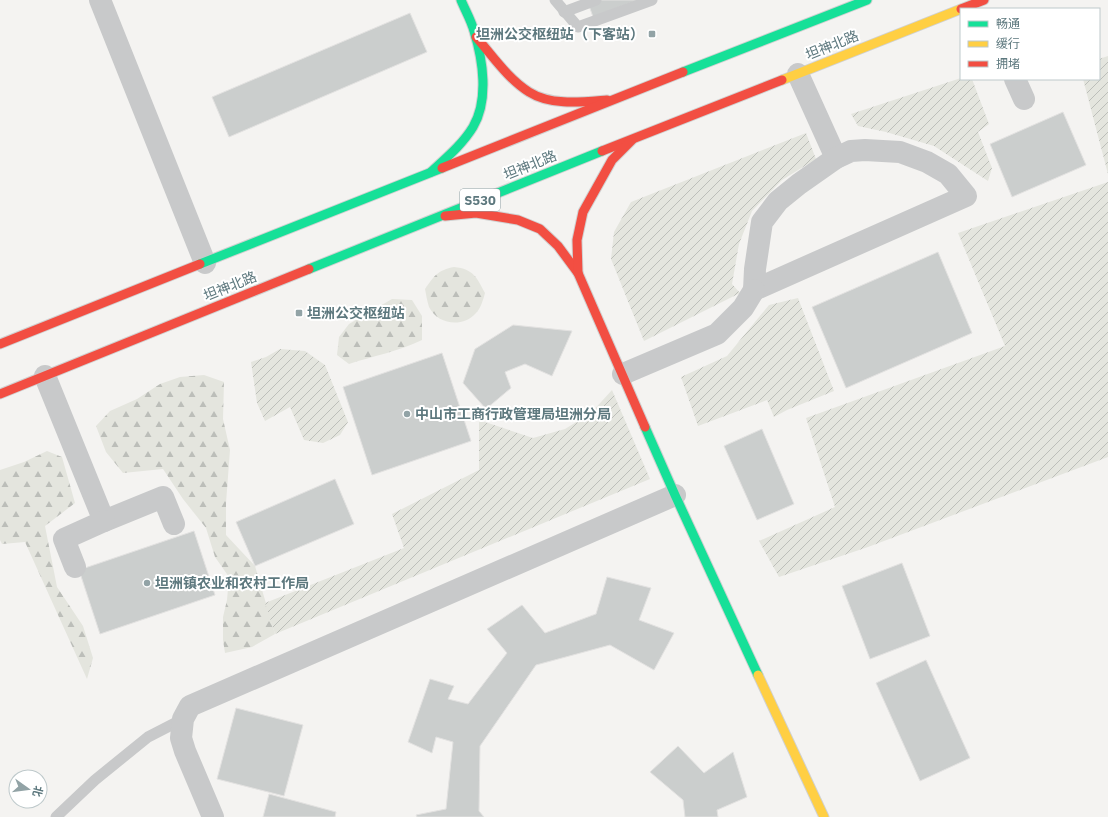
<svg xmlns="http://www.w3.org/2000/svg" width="1108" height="817" viewBox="0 0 1108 817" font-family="'IBM Plex Sans','Noto Sans SC',sans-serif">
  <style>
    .forest { fill: url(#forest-firs) }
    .garden { fill: url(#garden-furrows) }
    .building { fill: #cbcecd; stroke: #e3e2e1 }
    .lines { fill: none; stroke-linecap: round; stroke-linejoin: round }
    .fast-casing { stroke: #d0d1d1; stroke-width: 11 }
    .slow-casing { stroke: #d0d1d1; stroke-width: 11 }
    .jam-casing { stroke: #d0d1d1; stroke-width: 11 }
    .lane { stroke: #c8c9ca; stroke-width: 11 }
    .street { stroke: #c8c9ca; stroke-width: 22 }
    .fast { stroke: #16e098; stroke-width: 9 }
    .slow { stroke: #ffcf43; stroke-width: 9 }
    .jam { stroke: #f24e42; stroke-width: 9 }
    .poi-dot { fill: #92a3a6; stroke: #fff; stroke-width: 1.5 }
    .labels { text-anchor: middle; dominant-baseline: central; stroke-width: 4; stroke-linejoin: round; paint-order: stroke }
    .shield { fill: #fff; stroke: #8ea0a5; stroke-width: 1 }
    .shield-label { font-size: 13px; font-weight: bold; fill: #5d787e }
    .poi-label { font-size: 14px; font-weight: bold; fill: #5d787e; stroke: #fff; text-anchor: start }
    .street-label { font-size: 14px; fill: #5d787e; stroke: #fff }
  </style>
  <defs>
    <pattern id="forest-firs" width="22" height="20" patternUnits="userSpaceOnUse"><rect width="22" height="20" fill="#e4e5de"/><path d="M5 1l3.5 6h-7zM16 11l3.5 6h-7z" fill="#bcbeb9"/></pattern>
    <pattern id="garden-furrows" width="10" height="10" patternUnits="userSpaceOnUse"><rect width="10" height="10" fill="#e4e5de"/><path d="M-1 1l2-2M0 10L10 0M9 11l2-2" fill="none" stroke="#bcbeb9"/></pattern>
  </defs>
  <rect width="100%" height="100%" fill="#f4f3f1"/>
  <!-- forest -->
  <g class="forest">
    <path d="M454,267C474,269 477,278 485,293C483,300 481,308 476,313C463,328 438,325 429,307C427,301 426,294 425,289C434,276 438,270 454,267Z"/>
    <path d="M392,299L412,300L422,316V340C400,351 373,356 349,364L337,355L339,337L349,324Z"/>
    <path d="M204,375L224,382L223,419L230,450L226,503V535L255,566L275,634L252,647L225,653L223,640V617L227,600L229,577L215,557L206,528L183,499L163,469L123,473L106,452L96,426L110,411L137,399L160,384L180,377Z"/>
    <path d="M47,451L62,457L75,503L45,526L57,587L83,626L93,658L87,679L25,542L2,544L0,540V470L24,462Z"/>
  </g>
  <!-- garden -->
  <g class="garden">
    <path d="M1108,56V174L1083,79H1099V59Z"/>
    <path d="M961,78V79H972L989,124L978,132L992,168L988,181L934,146L886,132L858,126L851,114Z"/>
    <path d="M806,133L816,159L782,180L752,211L739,244L732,284L740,293L644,341L611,259L614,232L631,202Z"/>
    <path d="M1108,182V457L868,547L779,577L759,541L835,507L806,418L1005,346L958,233Z"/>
    <path d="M798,298L834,391L787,410L774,417L767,400L698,426L681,377L727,356L769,305Z"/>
    <path d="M280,349L305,351L325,365L348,422L340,435L323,443L304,440L290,407L265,421L257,403L251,362L266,357Z"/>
    <path d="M612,390L650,479L275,634L265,603L404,548L392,514L479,470V420L533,438L565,429L591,413Z"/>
  </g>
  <!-- building -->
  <g class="building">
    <path d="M587,0H638L593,17Z"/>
    <path d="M410,13L427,52L229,137L212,97Z"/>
    <path d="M1063,112L1086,165L1012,197L990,144Z"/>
    <path d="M938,252L972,333L846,388L812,307Z"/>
    <path d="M513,325L572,331L552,376L525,364L505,372L511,388L486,409L463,383L475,349Z"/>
    <path d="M442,353L471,441L372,475L343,387Z"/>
    <path d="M762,429L794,504L757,520L724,446Z"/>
    <path d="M335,479L354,524L255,566L236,522Z"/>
    <path d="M194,531L215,595L100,634L79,570Z"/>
    <path d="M902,563L930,636L870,659L842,586Z"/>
    <path d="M607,577L651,588L639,620L674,633L654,670L610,645L536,665L480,746L479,811L484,817H417L416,815L446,809L453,742L436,737L432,753L408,742L430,679L454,686L448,699L468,704L507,653L487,629L522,605L545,633L596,614Z"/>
    <path d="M926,660L970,758L920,781L876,683Z"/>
    <path d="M236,708L303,725L284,796L217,779Z"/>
    <path d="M678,746L704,773L733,752L747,797L717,810L718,817H685L683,800L650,772Z"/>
    <path d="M269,794L336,812L335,817H263Z"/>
  </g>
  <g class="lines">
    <defs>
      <g id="fast">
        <path d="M683,72L867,0"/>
        <path d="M431,172C446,158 462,145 473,127C489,100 483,60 474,31C471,20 465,10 461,0"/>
        <path d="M200,264L442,168"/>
        <path d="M309,269L602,151"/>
        <path d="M645,427L675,495L758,675"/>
      </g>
      <g id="slow">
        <path d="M782,80L961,9"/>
        <path d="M758,675L824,817"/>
      </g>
      <g id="jam">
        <path d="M961,9L984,0"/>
        <path d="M476,37C492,55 508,79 529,92C551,106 582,102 607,100"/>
        <path d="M602,151L782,80"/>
        <path d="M442,168L683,72"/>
        <path d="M445,216L476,213L518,220L540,229L558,246L578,273L645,427"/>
        <path d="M578,273L577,240L583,212L612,160L632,140"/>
        <path d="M0,344L200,264"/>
        <path d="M0,394L309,269"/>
      </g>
    </defs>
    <!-- fast casing -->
    <use href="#fast" class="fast-casing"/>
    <!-- slow casing -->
    <use href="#slow" class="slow-casing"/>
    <!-- jam casing -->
    <use href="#jam" class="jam-casing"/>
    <!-- lane -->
    <g class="lane">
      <path d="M555,0L578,27L652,0"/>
      <path d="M564,12L596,0"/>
      <path d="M56,817L95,780L148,737L183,719"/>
    </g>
    <!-- street -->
    <g class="street">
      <path d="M100,0L205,263"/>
      <path d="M798,74L836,158"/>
      <path d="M1015,79L1024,99"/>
      <path d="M865,150L900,152L927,162L948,174L966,196L754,290L755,269L762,222L778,201L799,184L836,158L851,151Z"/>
      <path d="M623,374L717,334L743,308L754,290"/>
      <path d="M45,376L104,521L163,497L174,524"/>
      <path d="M75,567L64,539L104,521"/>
      <path d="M213,817L185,751L181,738L183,719L190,706L675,495"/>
    </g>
    <!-- fast -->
    <use href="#fast" class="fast"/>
    <!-- slow -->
    <use href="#slow" class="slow"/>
    <!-- jam -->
    <use href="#jam" class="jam"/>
  </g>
  <!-- markers -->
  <g class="poi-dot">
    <rect x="648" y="30" width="8" height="8" rx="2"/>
    <rect x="295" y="309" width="8" height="8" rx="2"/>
    <circle cx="407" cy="414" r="4"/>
    <circle cx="147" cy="583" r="4"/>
  </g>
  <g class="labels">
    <!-- shield labels -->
    <rect class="shield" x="460" y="189" width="40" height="22" rx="3"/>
    <g class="shield-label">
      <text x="480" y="200">S530</text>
    </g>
    <!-- poi labels -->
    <g class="poi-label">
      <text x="644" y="34" text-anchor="end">坦洲公交枢纽站（下客站）</text>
      <text x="307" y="313">坦洲公交枢纽站</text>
      <text x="415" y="414">中山市工商行政管理局坦洲分局</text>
      <text x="155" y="583">坦洲镇农业和农村工作局</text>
    </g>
    <!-- street labels -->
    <g class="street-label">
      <text transform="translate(832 45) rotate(-22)">坦神北路</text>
      <text transform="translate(530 165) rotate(-22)">坦神北路</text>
      <text transform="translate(230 286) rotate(-22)">坦神北路</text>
    </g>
  </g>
  <!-- legend -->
  <rect x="960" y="8" width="140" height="72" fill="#ffffff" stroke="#bec9cb"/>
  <rect x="968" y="21" width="20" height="6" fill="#16e098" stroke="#bec9cb"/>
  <text x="996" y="28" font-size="12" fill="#5d787e">畅通</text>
  <rect x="968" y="41" width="20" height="6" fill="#ffcf43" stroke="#bec9cb"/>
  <text x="996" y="48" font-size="12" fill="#5d787e">缓行</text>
  <rect x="968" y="61" width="20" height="6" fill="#f24e42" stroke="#bec9cb"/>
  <text x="996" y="68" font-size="12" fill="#5d787e">拥堵</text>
  <!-- north arrow -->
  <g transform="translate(28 789) rotate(104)"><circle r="19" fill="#ffffff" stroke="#bec9cb"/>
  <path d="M0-3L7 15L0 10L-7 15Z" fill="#92a3a6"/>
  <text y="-6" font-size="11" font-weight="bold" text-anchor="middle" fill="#5d787e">北</text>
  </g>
</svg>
